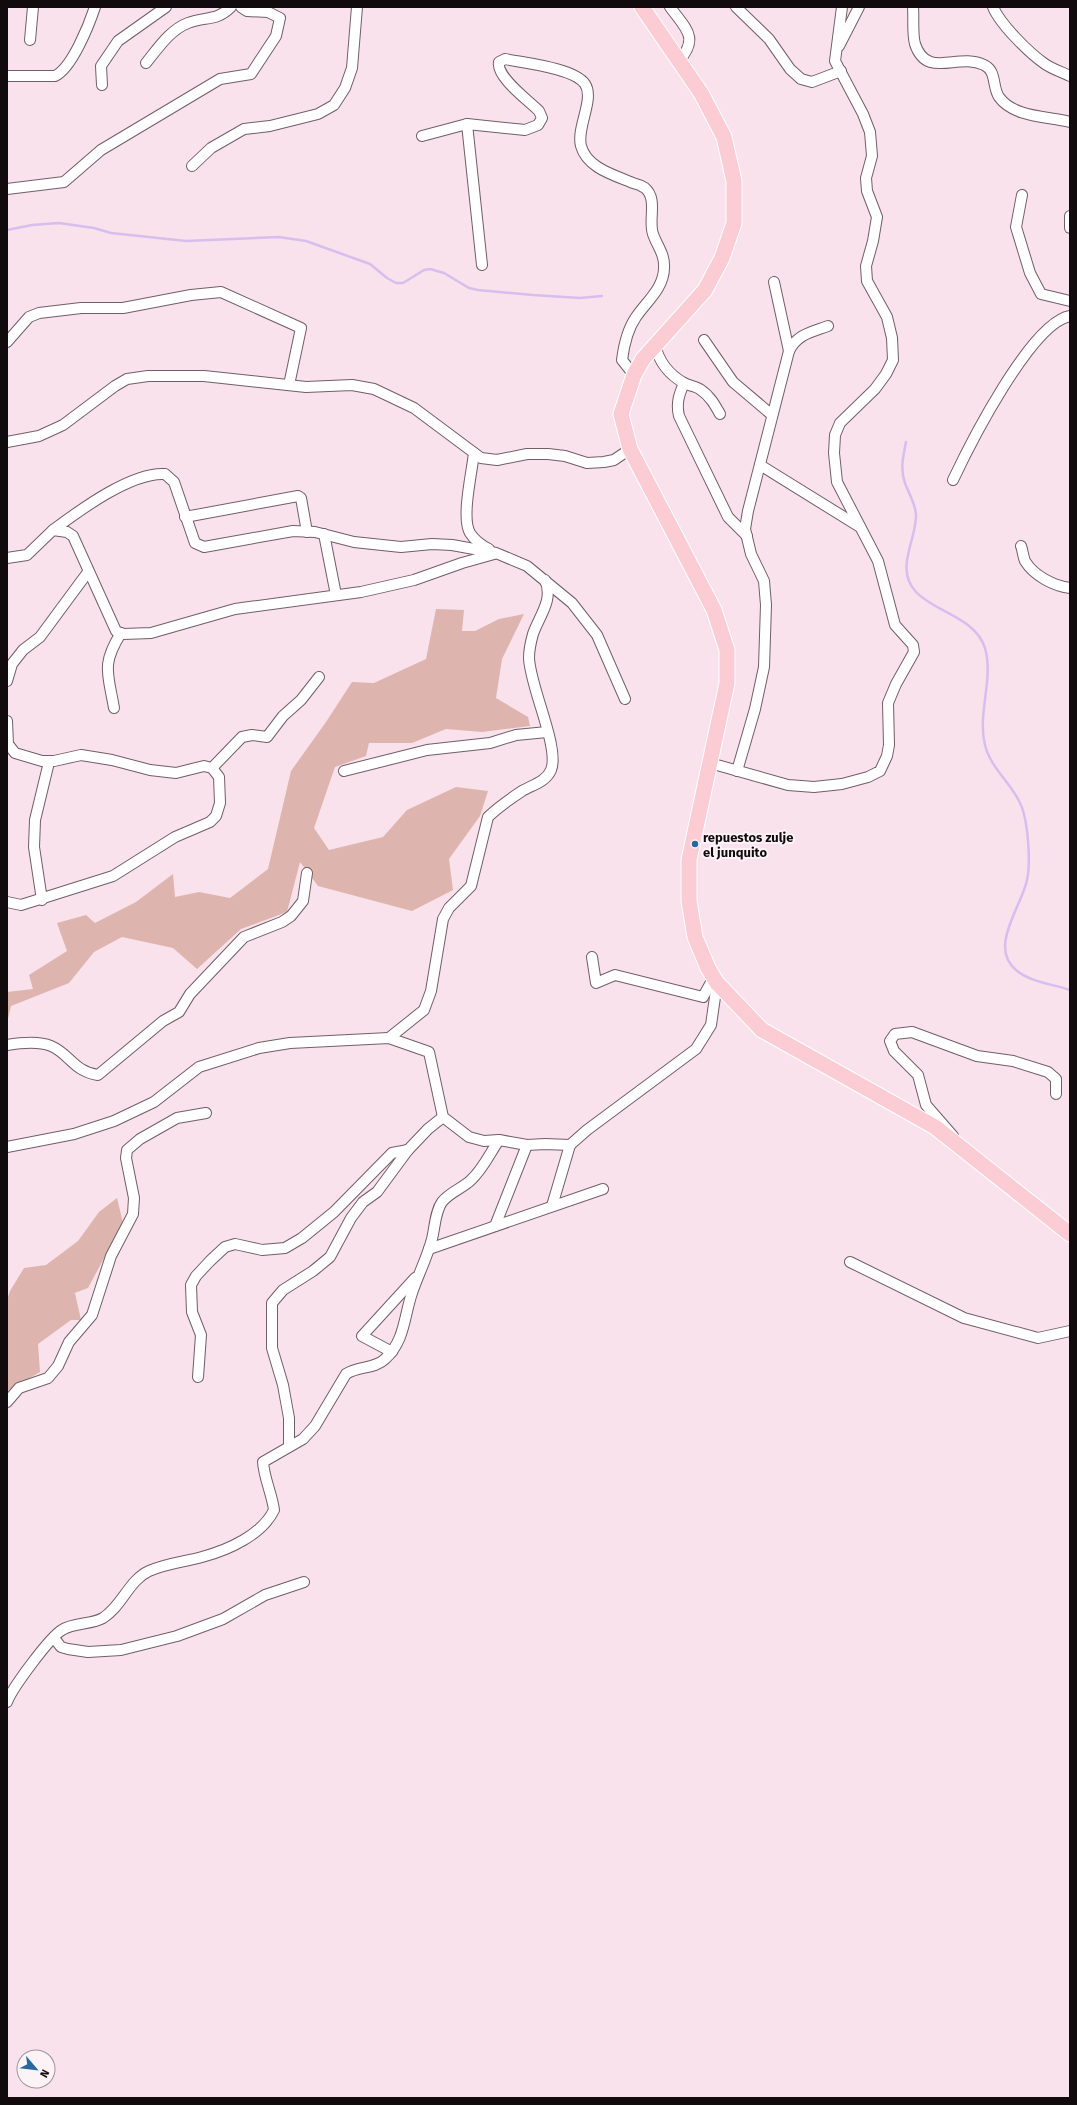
<svg xmlns="http://www.w3.org/2000/svg" width="1077" height="2105" viewBox="0 0 1077 2105" font-family="'Fira Sans',sans-serif">
  <style>
    .green { fill: #ddb5ae }
    .lines { fill: none; stroke-linecap: round; stroke-linejoin: round }
    .stream { stroke: #d7beee; stroke-width: 2.5 }
    .minor-casing { stroke: #725e67; stroke-width: 12 }
    .primary-casing { stroke: #fff; stroke-width: 17 }
    .minor { stroke: #fff; stroke-width: 10 }
    .primary { stroke: #fbccd3; stroke-width: 15 }
    .poi-dot { fill: #28689e; stroke: #fdf3f7; stroke-width: 1.5 }
    .labels { text-anchor: middle; dominant-baseline: central; stroke-width: 4; stroke-linejoin: round; paint-order: stroke }
    .poi-label { font-size: 13px; font-weight: bold; fill: #120b0e; stroke: #fdf3f7; text-anchor: start }
  </style>
  <rect width="100%" height="100%" fill="#f9e2ec"/>
  <!-- green -->
  <g class="green">
    <path d="M436,609L464,610L462,631H475L499,619L524,614L502,659L496,698L528,717L530,726L482,732L446,729L412,743H369L366,756L335,767L314,828L329,850L383,837L407,810L456,787L488,791L480,816L449,859L453,890L412,911L318,886L300,862L287,912L241,929L197,969L173,948L122,937L94,952L69,983L11,1006L7,1023V992L33,989L29,975L67,951L57,923L86,915L95,923L136,902L173,874L175,897L199,892L230,898L268,869L291,771L326,722L352,682L374,683L426,659Z"/>
    <path d="M117,1198L123,1223L88,1288L69,1295L75,1293L81,1320H71L38,1344L40,1372L7,1391V1300L10,1291L24,1268L46,1265L78,1241L99,1212Z"/>
  </g>
  <g class="lines">
    <!-- stream -->
    <g class="stream">
      <path d="M7,230L32,225L59,223L94,228L111,233L186,241L279,237L306,241L370,264L387,278L396,283H403L424,270L430,269L444,273L469,288L478,290L533,295L580,298L602,296"/>
      <path d="M906,442C903,457 900,469 905,483C909,494 915,503 916,514C917,540 894,568 916,592C936,613 975,617 985,648C994,679 977,714 985,745C990,767 1011,783 1020,803C1028,819 1031,862 1027,880C1022,906 988,947 1016,970C1030,982 1052,984 1070,990"/>
    </g>
    <defs>
      <g id="minor">
        <path d="M670,7C686,29 700,38 678,62"/>
        <path d="M736,7L769,39L790,69L801,79L812,82L841,71"/>
        <path d="M913,7C914,18 912,33 915,44C927,80 958,52 984,65C997,71 992,87 999,97C1014,118 1048,116 1070,122"/>
        <path d="M993,7C1000,24 1029,53 1045,64C1052,69 1062,72 1070,76"/>
        <path d="M30,40L33,7"/>
        <path d="M839,46L859,7"/>
        <path d="M146,63C159,47 170,30 188,23C205,16 216,22 231,7"/>
        <path d="M7,76H55C72,68 89,25 95,7"/>
        <path d="M102,85L101,66L118,41L166,7"/>
        <path d="M467,124L482,265"/>
        <path d="M422,136L467,124L525,130L538,125L542,118L539,111C528,100 496,77 499,62L505,59C524,63 574,68 585,84C595,99 576,128 581,146C587,168 614,175 633,183C637,184 642,186 645,188C658,199 648,220 653,234C657,246 665,254 664,268C664,288 646,302 636,317C627,330 624,344 622,360L634,375"/>
        <path d="M192,166L211,148L244,129L270,126L318,114L334,105L345,88L352,68L357,7"/>
        <path d="M7,189L64,182L101,150L220,79L251,74L276,36L280,18L268,12L247,11L241,7"/>
        <path d="M1022,195L1016,227L1030,273L1041,294L1070,301"/>
        <path d="M1070,216V228"/>
        <path d="M774,282L789,351"/>
        <path d="M704,340L733,382L772,415"/>
        <path d="M7,342L29,317L39,313L81,308H123L191,295L221,292L301,328L289,385"/>
        <path d="M655,345C659,362 668,374 684,383C689,386 696,386 701,390C710,396 715,405 720,414"/>
        <path d="M684,383C679,395 676,403 679,416L728,517L747,536"/>
        <path d="M7,442L39,436L63,425L115,386L127,379L148,376H204L306,387L352,385L374,389L414,408L481,458L497,460L527,454H548L565,456L587,463L604,462L614,460L630,449"/>
        <path d="M474,453C472,472 461,518 470,533C475,541 481,545 489,549"/>
        <path d="M760,465L860,527"/>
        <path d="M953,480C970,444 1031,323 1070,316"/>
        <path d="M185,517L298,496L301,498L307,532"/>
        <path d="M53,530C80,510 131,472 165,474L174,482L195,543L204,547L293,531L315,532L354,542L401,547L432,544L452,545L496,553L527,566L572,603L597,635L625,699"/>
        <path d="M324,534L336,595"/>
        <path d="M1021,546C1023,551 1023,557 1025,561C1034,576 1054,586 1070,588"/>
        <path d="M7,558L27,555L53,530L67,532L73,536L116,631L123,634L151,633L235,609L361,592L414,580L462,563L494,554"/>
        <path d="M7,681L12,664L23,650L40,637L88,572"/>
        <path d="M114,708C108,673 101,665 121,633"/>
        <path d="M7,721L8,744L15,753L42,761H54L81,755L112,760L150,770L176,773L204,766L212,768L219,777L220,803L216,816L210,822L175,837L113,876L21,905L7,902"/>
        <path d="M710,763L788,785L814,787L842,784L868,777L880,771L887,756L889,745L888,703L896,684L914,652L913,645L895,625L878,561L837,482L834,453L835,435L840,423L875,389L886,374L893,360L892,338L887,317L867,281L866,266L873,241L877,217L867,191L866,178L872,156L870,132L863,114L835,61L842,7"/>
        <path d="M212,768L242,737L252,735L267,737L283,716L301,700L319,677"/>
        <path d="M344,771L427,750L490,743L516,735L547,732"/>
        <path d="M737,771L755,709L764,667L766,605L764,581L751,554L745,529L748,511L789,351C797,334 812,332 828,326"/>
        <path d="M42,900L34,847L35,820L49,762"/>
        <path d="M592,957L596,983L615,975L703,997L714,977"/>
        <path d="M389,1038L424,1010L431,991L443,919L449,908L471,886L488,817C498,807 510,799 522,791C532,785 546,782 551,770C560,748 530,687 529,658C529,651 531,641 533,634C539,616 554,600 545,580"/>
        <path d="M7,1045C19,1043 39,1041 51,1046C70,1054 73,1071 98,1075L163,1021L179,1012L190,994L244,937L282,922L291,916L303,901L307,873"/>
        <path d="M953,1136L926,1105L918,1075L894,1051L890,1041L895,1034L912,1032L977,1056L1013,1061L1048,1072L1056,1079V1094"/>
        <path d="M7,1147L74,1134L114,1121L154,1102L199,1067L259,1048L290,1043L389,1038L429,1052L443,1117L469,1137L484,1141L499,1140L527,1145L545,1144L570,1145L587,1130L696,1049L711,1025L717,983"/>
        <path d="M552,1206L570,1145"/>
        <path d="M495,1226L527,1145"/>
        <path d="M429,1249L603,1189"/>
        <path d="M850,1262L964,1318L1038,1338L1070,1331"/>
        <path d="M392,1352L362,1336L415,1278"/>
        <path d="M198,1377L201,1335L192,1312L191,1285L196,1276L210,1261L225,1247L235,1244L262,1250L285,1248L302,1238L334,1212L392,1153L408,1150"/>
        <path d="M7,1402L19,1388L48,1378L58,1366L69,1342L92,1315L111,1256L133,1214L134,1198L126,1158L127,1150L140,1139L177,1118L206,1113"/>
        <path d="M289,1446V1418L283,1385L272,1348V1303L283,1290L313,1271L330,1257L351,1218L363,1202L377,1192L408,1150L428,1129L443,1117"/>
        <path d="M54,1638L61,1647L68,1649L88,1652L121,1650L177,1636L223,1619L265,1595L304,1582"/>
        <path d="M7,1702C12,1688 50,1637 62,1630C74,1622 91,1625 103,1618C122,1606 129,1580 149,1571C167,1563 184,1562 202,1557C228,1550 262,1535 274,1510C272,1494 264,1478 263,1462L303,1439L315,1426L346,1374C358,1366 375,1369 385,1359C405,1341 404,1316 412,1293C418,1275 427,1258 432,1239C435,1227 435,1212 442,1202C450,1192 463,1188 471,1180C483,1169 490,1153 499,1140"/>
      </g>
      <path id="primary" d="M642,7L701,93L724,137L734,181V223L722,258L705,290L643,359L634,375L621,414L630,449L714,610L727,650V683L689,860V901L695,937L708,968L717,983L762,1030L935,1127L1070,1234"/>
    </defs>
    <!-- minor casing -->
    <use href="#minor" class="minor-casing"/>
    <!-- primary casing -->
    <use href="#primary" class="primary-casing"/>
    <!-- minor -->
    <use href="#minor" class="minor"/>
    <!-- primary -->
    <use href="#primary" class="primary"/>
  </g>
  <!-- markers -->
  <circle class="poi-dot" cx="695" cy="844" r="4"/>
  <g class="labels">
    <!-- poi labels -->
    <g class="poi-label">
      <text x="703" y="837">repuestos zulje<tspan x="703" dy="15">el junquito</tspan></text>
    </g>
  </g>
  <!-- border -->
  <rect width="1077" height="2105" fill="none" stroke="#120b0e" stroke-width="16"/>
  <!-- north arrow -->
  <g transform="translate(36 2069) rotate(118)"><circle r="19" fill="#fdf3f7" stroke="#9f969a"/>
  <path d="M0-3L7 15L0 10L-7 15Z" fill="#28689e"/>
  <text y="-6" font-size="11" font-weight="bold" text-anchor="middle" fill="#120b0e">N</text>
  </g>
</svg>
